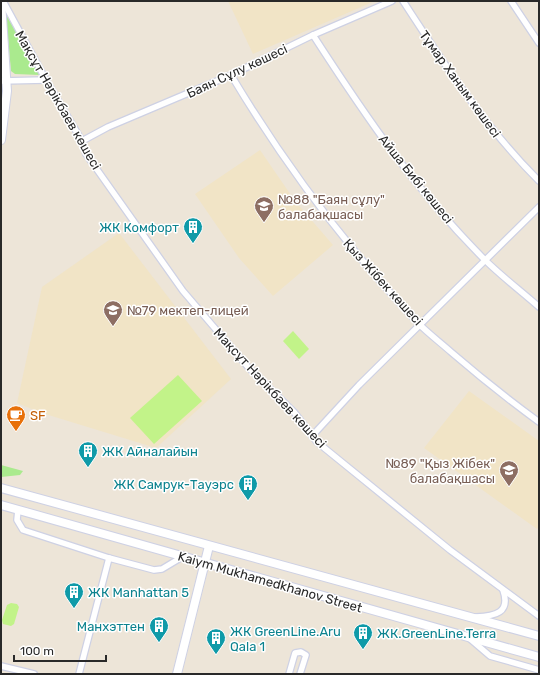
<svg xmlns="http://www.w3.org/2000/svg" width="540" height="675" viewBox="0 0 540 675" font-family="Rubik,sans-serif">
  <style>
    .education { fill: #f1e4c6 }
    .green { fill: #aaea8e }
    .pitch { fill: #c2f389 }
    .lines { fill: none; stroke-linecap: round; stroke-linejoin: round }
    .street-casing { stroke: #ced1e4; stroke-width: 8 }
    .secondary-casing { stroke: #ced1e4; stroke-width: 10 }
    .street { stroke: #fff; stroke-width: 5.5 }
    .secondary { stroke: #fff; stroke-width: 8 }
    .labels { text-anchor: middle; dominant-baseline: central; stroke-width: 3; stroke-linejoin: round; paint-order: stroke }
    .street-label { font-size: 13px; fill: #292929; stroke: #fff }
    .education-label { font-size: 13px; fill: #785e54; stroke: #fff; text-anchor: start }
    .culture-label { font-size: 13px; fill: #0d838f; stroke: #fff; text-anchor: start }
    .food-label { font-size: 13px; fill: #c56008; stroke: #fff; text-anchor: start }
  </style>
  <rect width="100%" height="100%" fill="#ede5d8"/>
  <!-- education -->
  <g class="education">
    <path d="M228,1H375L253,54Z"/>
    <path d="M260,150L295,201L333,245L273,296L239,258L195,194Z"/>
    <path d="M119,233L231,379L156,448L42,413L17,403L42,287Z"/>
    <path d="M469,391L539,441V526L537,529L424,448Z"/>
  </g>
  <!-- green -->
  <g class="green">
    <path d="M6,15L12,22L40,75L15,74L11,71Z"/>
    <path d="M1,465L23,471L20,475L1,477Z"/>
  </g>
  <!-- pitch -->
  <g class="pitch">
    <path d="M293,331L309,349L299,359L283,341Z"/>
    <path d="M178,375L202,401L154,444L130,418Z"/>
    <path d="M11,603L17,604L19,607L14,624L11,626L3,624L2,620L7,605Z"/>
  </g>
  <g class="lines">
    <defs>
      <g id="street">
        <path d="M3,1L46,80L82,141L86,154L183,291L248,367L294,412L317,442L450,550L539,616"/>
        <path d="M403,1C444,64 485,127 539,181"/>
        <path d="M511,1L539,43"/>
        <path d="M313,35C364,114 417,192 484,259C501,276 521,291 539,307"/>
        <path d="M231,75C285,165 347,248 419,324C429,334 441,343 451,352C480,377 509,400 539,422"/>
        <path d="M1,81L46,80"/>
        <path d="M82,141L108,127L231,75L313,35L392,1"/>
        <path d="M312,436L359,385L539,207"/>
        <path d="M18,510L17,520L23,530L109,558L154,570L162,569L182,557"/>
        <path d="M476,617C495,616 511,613 503,590"/>
        <path d="M469,638L490,656L539,670"/>
        <path d="M1,666L34,674"/>
        <path d="M79,674L109,558"/>
        <path d="M289,674L295,653L301,652L306,655L300,674"/>
      </g>
      <g id="secondary">
        <path d="M1,2L7,91L1,140"/>
        <path d="M1,488L539,636"/>
        <path d="M1,505L539,657"/>
        <path d="M177,674L209,546"/>
      </g>
    </defs>
    <!-- street casing -->
    <use href="#street" class="street-casing"/>
    <!-- secondary casing -->
    <use href="#secondary" class="secondary-casing"/>
    <!-- street -->
    <use href="#street" class="street"/>
    <!-- secondary -->
    <use href="#secondary" class="secondary"/>
  </g>
  <!-- icons -->
  <defs>
    <symbol id="school-pin" viewBox="-11 -11 22 30"><path d="M0 17L-7.5 6A9.5 9.5 0 1 1 7.5 6Z" fill="#8d6e63" stroke="#fff"/><path d="M0-5L7-2L0 1L-7-2ZM-4 1L0 2.5L4 1V4Q0 6-4 4Z" fill="#fff"/></symbol>
    <symbol id="building-pin" viewBox="-11 -11 22 30"><path d="M0 17L-7.5 6A9.5 9.5 0 1 1 7.5 6Z" fill="#0f9aa8" stroke="#fff"/><path d="M-4-6H4V6H1V3H-1V6H-4ZM-2.5-4.3h1.7v1.8h-1.7ZM.8-4.3h1.7v1.8H.8ZM-2.5-1h1.7V.8h-1.7ZM.8-1h1.7V.8H.8Z" fill="#fff"/></symbol>
    <symbol id="cafe-pin" viewBox="-11 -11 22 30"><path d="M0 17L-7.5 6A9.5 9.5 0 1 1 7.5 6Z" fill="#e8710a" stroke="#fff"/><path d="M-5.5-4.5H6V0H3Q3 3.5 0 3.5H-2.5Q-5.5 3.5-5.5 0ZM3-3.2v2h1.7v-2ZM-6 4.5H4V6H-6Z" fill="#fff"/></symbol>
  </defs>
  <g fill-rule="evenodd">
    <use href="#school-pin" x="253" y="195" width="22" height="30"/>
    <use href="#building-pin" x="182" y="216" width="22" height="30"/>
    <use href="#school-pin" x="102" y="299" width="22" height="30"/>
    <use href="#cafe-pin" x="5" y="404" width="22" height="30"/>
    <use href="#building-pin" x="77" y="440" width="22" height="30"/>
    <use href="#school-pin" x="498" y="459" width="22" height="30"/>
    <use href="#building-pin" x="237" y="473" width="22" height="30"/>
    <use href="#building-pin" x="63" y="581" width="22" height="30"/>
    <use href="#building-pin" x="148" y="615" width="22" height="30"/>
    <use href="#building-pin" x="352" y="622" width="22" height="30"/>
    <use href="#building-pin" x="205" y="627" width="22" height="30"/>
  </g>
  <g class="labels">
    <!-- street labels -->
    <g class="street-label">
      <text transform="translate(237 71) rotate(-25)">Баян Сұлу көшесі</text>
      <text transform="translate(460 84) rotate(54)">Тұмар Ханым көшесі</text>
      <text transform="translate(58 100) rotate(60)">Мақсұт Нәрікбаев көшесі</text>
      <text transform="translate(416 179) rotate(51)">Айша Бибі көшесі</text>
      <text transform="translate(383 282) rotate(48)">Қыз Жібек көшесі</text>
      <text transform="translate(270 388) rotate(47)">Мақсұт Нәрікбаев көшесі</text>
      <text transform="translate(270 582) rotate(16)">Kaiym Mukhamedkhanov Street</text>
    </g>
    <!-- education labels -->
    <g class="education-label">
      <text x="278" y="199">№88 "Баян сұлу"<tspan x="278" dy="15">балабақшасы</tspan></text>
      <text x="127" y="310">№79 мектеп-лицей</text>
      <text x="495" y="463" text-anchor="end">№89 "Қыз Жібек"<tspan x="495" dy="15">балабақшасы</tspan></text>
    </g>
    <!-- culture labels -->
    <g class="culture-label">
      <text x="179" y="227" text-anchor="end">ЖК Комфорт</text>
      <text x="102" y="451">ЖК Айналайын</text>
      <text x="234" y="484" text-anchor="end">ЖК Самрук-Тауэрс</text>
      <text x="88" y="592">ЖК Manhattan 5</text>
      <text x="145" y="626" text-anchor="end">Манхэттен</text>
      <text x="230" y="631">ЖК GreenLine.Aru<tspan x="230" dy="15">Qala 1</tspan></text>
      <text x="377" y="633">ЖК.GreenLine.Terra</text>
    </g>
    <!-- food labels -->
    <g class="food-label">
      <text x="30" y="415">SF</text>
    </g>
  </g>
  <!-- border -->
  <rect width="540" height="675" fill="none" stroke="#292929" stroke-width="4"/>
  <!-- scale -->
  <path d="M14 655v6h92v-6" fill="none" stroke="#292929" stroke-width="2"/>
  <text x="20" y="655" font-size="12" fill="#292929" stroke="#ffffff" stroke-width="3" paint-order="stroke">100 m</text>
</svg>
